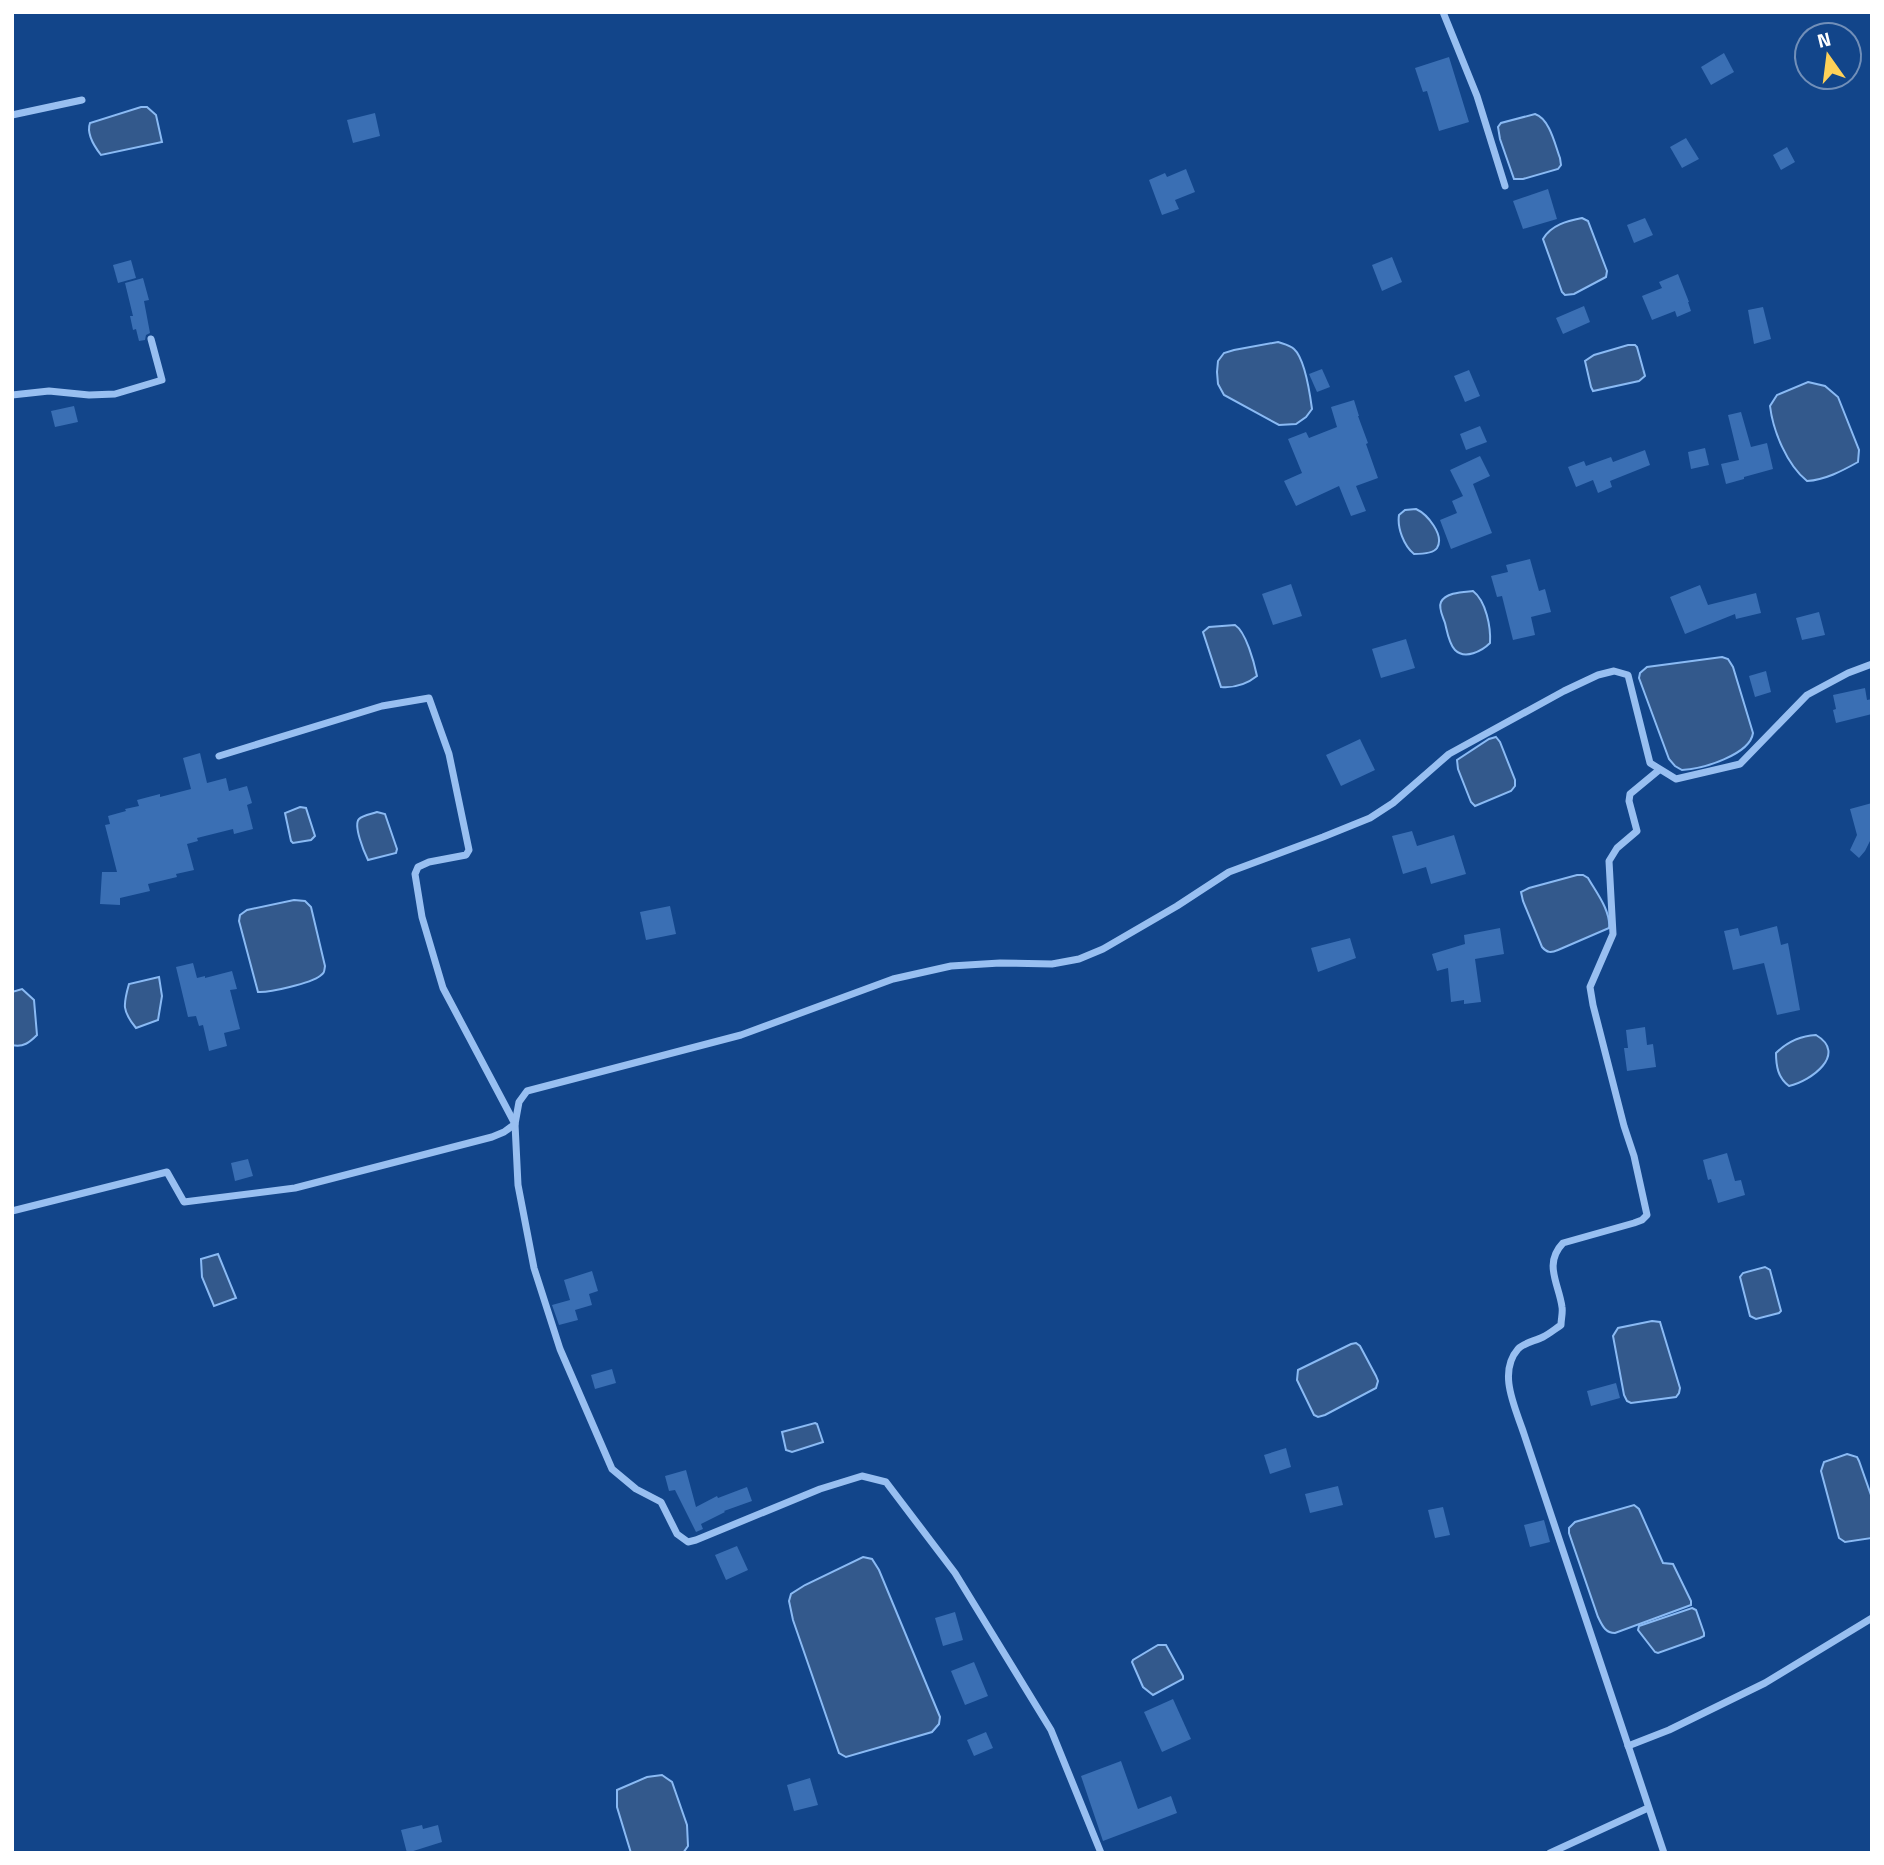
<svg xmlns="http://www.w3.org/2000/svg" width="1884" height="1865" viewBox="0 0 1884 1865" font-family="'Titillium Web',sans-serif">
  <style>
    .water { fill: #33598c; stroke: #8abaf4; stroke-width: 2 }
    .building { fill: #3a6fb4 }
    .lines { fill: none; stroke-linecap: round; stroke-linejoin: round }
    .minor { stroke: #98bff1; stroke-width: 7 }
  </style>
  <rect width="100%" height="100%" fill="#12458a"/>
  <!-- water -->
  <g class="water">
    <path d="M141,107H147L156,115L162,142L101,155C94,146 86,134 90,123Z"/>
    <path d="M1535,114C1550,119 1555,145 1560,158L1561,165L1558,169L1523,179H1514L1500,139L1498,127L1501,123Z"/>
    <path d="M1582,218L1588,221L1607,271L1606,277L1574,294L1565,295L1562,292L1543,239C1551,225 1567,221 1582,218Z"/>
    <path d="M1278,342C1284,344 1290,345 1294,349C1305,359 1310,394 1312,409L1306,417L1296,424L1279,425L1224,395L1218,384L1217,372L1218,361L1224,353L1234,350Z"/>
    <path d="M1628,345H1635L1637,347L1645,376L1639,381L1593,391L1591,387L1585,361L1594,355Z"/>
    <path d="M1808,382L1825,386L1838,397L1859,450L1858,462C1842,471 1825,480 1807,481C1787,465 1773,431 1770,406L1777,395Z"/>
    <path d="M1416,509C1427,514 1445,535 1437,548C1433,554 1421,554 1414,554C1404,546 1397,528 1399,515L1405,510Z"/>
    <path d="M1473,591C1486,601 1491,627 1490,643C1482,651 1465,660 1455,650C1449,644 1447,631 1445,623C1443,617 1438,608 1441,602C1446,592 1464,592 1473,591Z"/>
    <path d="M1235,625C1246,632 1254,662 1257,676C1247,684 1234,688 1221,687L1203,632L1209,627Z"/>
    <path d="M1722,657L1728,659L1733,667L1753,733C1750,755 1702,769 1682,770L1675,766L1669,759L1639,678L1640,673L1647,667Z"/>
    <path d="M1496,737L1500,742L1515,780V786L1511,791L1475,806L1471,802L1458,769L1457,760L1489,739Z"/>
    <path d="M300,807L306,808L315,836L311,840L293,843L291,841L285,813Z"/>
    <path d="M377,812L385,814L397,849L396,853L368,860C364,852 353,825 359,819C363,815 372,814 377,812Z"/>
    <path d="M1577,875H1583L1588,878C1596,892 1611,911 1609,928L1558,950C1551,953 1547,953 1542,947L1523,901L1521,892L1529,888Z"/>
    <path d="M294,900L305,901L311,907L325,966C324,972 325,972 320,976C311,983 269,993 258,992L239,921L240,915L247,910Z"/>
    <path d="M159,977L162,996L158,1020L136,1028C122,1011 123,1005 129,984Z"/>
    <path d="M22,989L34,1000L37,1035C30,1042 23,1048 12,1045V992Z"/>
    <path d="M1816,1035C1848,1054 1811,1081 1789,1086C1778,1078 1776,1066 1776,1053C1788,1041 1800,1036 1816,1035Z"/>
    <path d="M218,1254L236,1298L214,1306L202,1277L201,1259Z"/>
    <path d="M1765,1267L1770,1270L1781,1311L1779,1313L1756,1319L1750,1316L1740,1277L1743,1273Z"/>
    <path d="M1652,1321L1660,1322L1680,1388L1679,1393L1676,1397L1631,1403L1627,1401L1624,1395L1613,1336L1618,1328Z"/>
    <path d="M1356,1343L1360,1346L1376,1376L1378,1381L1376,1388L1325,1415L1318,1417L1314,1415L1297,1380L1298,1370L1351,1344Z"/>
    <path d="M815,1423L817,1424L823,1442L792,1452L786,1450L782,1432Z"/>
    <path d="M1847,1454L1857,1457L1859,1461L1872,1498V1538L1845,1542L1839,1538L1821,1471L1824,1462Z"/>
    <path d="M1634,1505L1639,1509L1663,1563L1673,1564L1691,1601V1605L1615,1633C1605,1633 1602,1625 1598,1617L1569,1533V1528L1575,1522Z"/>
    <path d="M863,1557L872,1559L879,1570L940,1717L939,1724L932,1732L846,1757L839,1753L793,1620L789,1601L791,1594L805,1585Z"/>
    <path d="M1692,1608L1696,1610L1704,1633V1636L1700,1638L1658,1653L1655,1652L1638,1630L1639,1626L1642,1625Z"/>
    <path d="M1158,1645H1166L1183,1676V1679L1153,1695L1143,1687L1132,1662L1133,1660Z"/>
    <path d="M662,1775L672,1782L687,1825L688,1846L683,1853H631L617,1807V1790L647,1777Z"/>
  </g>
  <!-- building -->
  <g class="building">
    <path d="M1724,53L1734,72L1711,85L1701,67Z"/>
    <path d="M1449,57L1469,122L1439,131L1427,91L1423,92L1415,68Z"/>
    <path d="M375,113L380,136L353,143L347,120Z"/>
    <path d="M1686,138L1699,159L1682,168L1670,147Z"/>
    <path d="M1787,147L1795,162L1781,170L1773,155Z"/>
    <path d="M1186,169L1195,192L1175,200L1179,209L1162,215L1149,180L1165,173L1167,177Z"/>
    <path d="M1548,189L1557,219L1523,229L1513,201Z"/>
    <path d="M1645,218L1653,235L1634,243L1627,225Z"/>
    <path d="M1392,257L1402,282L1382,291L1372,265Z"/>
    <path d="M131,260L136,278L118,283L113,265Z"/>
    <path d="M1678,274L1689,302H1688L1691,311L1677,317L1675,311L1652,320L1642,296L1662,288L1659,282Z"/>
    <path d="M143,278L149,300L144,301L150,333L146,335L145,340L139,341L136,329L133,330L130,316H133L125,283Z"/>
    <path d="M1584,306L1590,322L1563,334L1556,318Z"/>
    <path d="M1763,307L1771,339L1754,344L1748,310Z"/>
    <path d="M1322,369L1330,387L1317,392L1309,374Z"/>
    <path d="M1469,370L1480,396L1465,402L1454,376Z"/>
    <path d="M1354,400L1359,416H1358L1368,443L1366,444L1378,478L1356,486L1366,511L1351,516L1339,486L1296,506L1284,481L1302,473L1288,439L1306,432L1309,438L1337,427L1331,407Z"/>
    <path d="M74,406L78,422L55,427L51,411Z"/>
    <path d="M1741,412L1751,447L1767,443L1773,469L1744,477V479L1726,484L1721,464L1739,460L1728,415Z"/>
    <path d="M1480,426L1487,442L1466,450L1460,434Z"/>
    <path d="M1705,448L1709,465L1691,469L1688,452Z"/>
    <path d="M1645,450L1650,465L1610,481L1612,487L1598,493L1593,480L1576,487L1568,467L1584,461L1586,466L1611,457L1613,462Z"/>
    <path d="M1480,456L1490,476L1473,484L1492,533L1451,549L1440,520L1457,513L1452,501L1463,496L1450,470Z"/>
    <path d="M1530,559L1539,591L1545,589L1551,612L1531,617L1535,635L1513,640L1502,596L1497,597L1491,576L1508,572L1506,565Z"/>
    <path d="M1291,584L1302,616L1273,625L1262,594Z"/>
    <path d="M1700,585L1708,605L1756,593L1761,613L1736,619L1735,614L1685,634L1670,597Z"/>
    <path d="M1819,612L1825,635L1802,640L1796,618Z"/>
    <path d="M1406,639L1415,668L1381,678L1372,649Z"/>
    <path d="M1766,671L1771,692L1755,697L1749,676Z"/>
    <path d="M1865,688L1867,700L1872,699V714L1836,723L1833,710L1836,709L1833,695Z"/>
    <path d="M1360,739L1375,770L1341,786L1326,755Z"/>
    <path d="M200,753L207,783L226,778L229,791L247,786L252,803L247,805L253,829L234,834L233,829L197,838L198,841L187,844L194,870L176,874L177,877L148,884L150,891L120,898V905L100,904L102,872H117L105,825L110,824L108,816L126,811L125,809L139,806L137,800L160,794V797L191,789L183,758Z"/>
    <path d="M1872,803V837L1865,851L1859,858L1850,850L1857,835L1850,809Z"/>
    <path d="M1412,831L1417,846L1454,835L1466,874L1431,884L1426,867L1403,874L1392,836Z"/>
    <path d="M670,906L676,934L646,940L640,912Z"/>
    <path d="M1777,926L1781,945L1788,943L1800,1010L1777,1015L1764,963L1733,970L1724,931L1738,928L1740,936Z"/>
    <path d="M1500,928L1504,954L1475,959L1481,1002L1464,1004V1000L1451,1002L1448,968L1437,971L1432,954L1465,944L1464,935Z"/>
    <path d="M1350,938L1356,958L1318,972L1311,948Z"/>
    <path d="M193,963L197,978L205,976V978L232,971L237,989L230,990L240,1029L224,1033L227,1046L209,1051L203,1025L199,1026L196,1016L188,1017L176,967Z"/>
    <path d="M1645,1027L1647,1045L1653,1044L1656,1067L1627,1071L1624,1048H1628L1626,1030Z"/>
    <path d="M1727,1153L1735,1181L1741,1180L1745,1195L1718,1203L1711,1179L1708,1180L1703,1160Z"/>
    <path d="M248,1159L253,1176L235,1181L231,1163Z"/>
    <path d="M592,1271L598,1291L589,1294L592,1305L575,1310L578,1320L559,1325L552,1305L570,1300L564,1280Z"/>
    <path d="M612,1369L616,1383L595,1389L591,1375Z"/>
    <path d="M1616,1383L1620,1398L1591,1406L1587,1391Z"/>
    <path d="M1286,1448L1291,1467L1270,1474L1264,1455Z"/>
    <path d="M686,1470L696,1507L717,1496L718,1498L747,1487L752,1501L724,1511L725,1512L701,1524L703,1529L696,1532L675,1490L669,1491L665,1476Z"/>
    <path d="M1338,1486L1343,1505L1310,1513L1305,1494Z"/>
    <path d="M1443,1507L1450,1535L1435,1538L1428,1510Z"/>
    <path d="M1544,1520L1550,1542L1530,1547L1524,1525Z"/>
    <path d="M737,1546L748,1570L726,1580L715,1555Z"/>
    <path d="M955,1612L963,1640L943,1646L935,1618Z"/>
    <path d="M974,1662L988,1696L965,1705L951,1671Z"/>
    <path d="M1173,1699L1191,1739L1162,1752L1144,1712Z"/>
    <path d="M986,1732L993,1748L974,1756L967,1740Z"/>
    <path d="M1121,1761L1138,1809L1171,1796L1177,1813L1103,1841L1081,1776Z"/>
    <path d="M810,1778L818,1805L794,1811L787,1785Z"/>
    <path d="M422,1825L423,1829L438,1825L442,1842L407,1853L401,1830Z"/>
  </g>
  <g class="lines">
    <!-- minor -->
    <g class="minor">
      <path d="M1443,12L1477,96L1505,186"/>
      <path d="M12,115L82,100"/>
      <path d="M12,395L49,391L89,395L115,394L162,380L151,339"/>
      <path d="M219,756L382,706L429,698L449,754L469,850L466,855L429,862L418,867L415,874L422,917L443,988L515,1124L518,1185L534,1268L560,1349L612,1469L636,1489L661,1502L677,1534L688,1542L696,1540L820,1489L862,1476L886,1482L955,1573L1051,1730L1101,1853"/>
      <path d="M1659,770L1630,794L1629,801L1637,831L1617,848L1609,861L1613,934L1590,987L1593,1005L1624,1126L1634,1156L1647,1215L1642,1220L1634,1223L1563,1243C1543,1264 1559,1284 1562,1307C1563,1313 1561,1319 1561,1325C1555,1329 1549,1334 1543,1337C1535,1341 1523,1343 1518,1349C1497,1373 1516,1409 1524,1434L1664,1853"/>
      <path d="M12,1211L167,1172L184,1202L295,1188L492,1137L504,1132L515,1124L519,1102L527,1091L741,1035L893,979L951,966L1000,963L1052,964L1079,959L1103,949L1177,906L1229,872L1323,837L1370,818L1393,803L1449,754L1564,691L1598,675L1614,671L1628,675L1650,763L1676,779L1740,764L1807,695L1848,673L1872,664"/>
      <path d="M1628,1746L1669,1730L1765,1683L1872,1618"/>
      <path d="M1550,1853L1648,1808"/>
    </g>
  </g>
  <!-- border -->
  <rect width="1884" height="1865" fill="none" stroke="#ffffff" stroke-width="28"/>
  <!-- north arrow -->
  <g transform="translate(1828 56) rotate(346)"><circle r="33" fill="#12458a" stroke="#718fb9" stroke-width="2"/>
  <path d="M0-5L12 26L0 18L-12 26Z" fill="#ffd158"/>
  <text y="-10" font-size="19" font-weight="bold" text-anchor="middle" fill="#ffffff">N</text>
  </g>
</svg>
